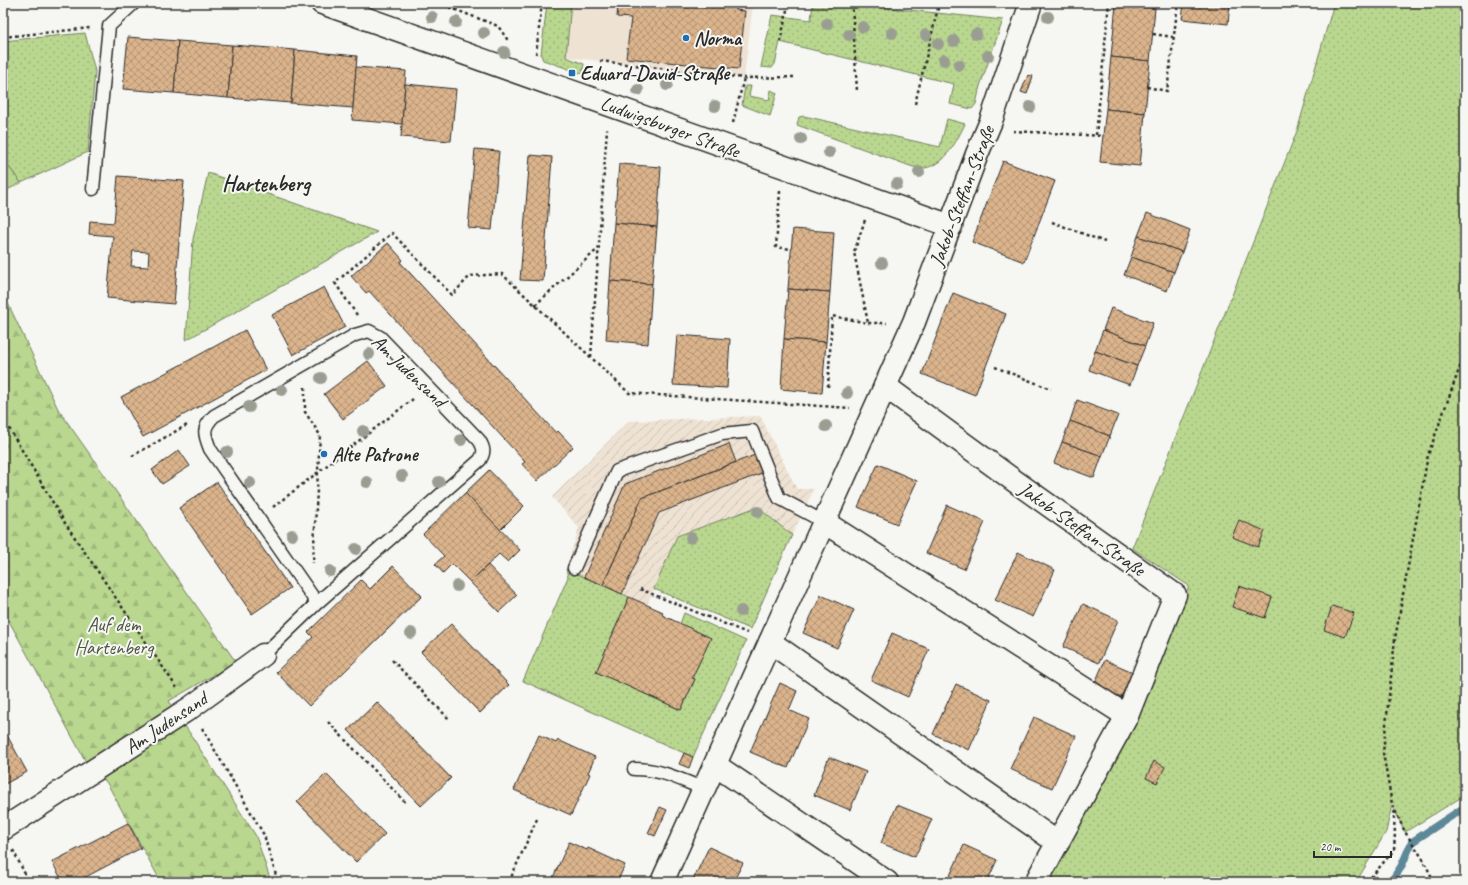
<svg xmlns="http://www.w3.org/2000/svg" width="1468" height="885" viewBox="0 0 1468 885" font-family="Caveat,sans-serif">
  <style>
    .built { fill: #eee2d3 }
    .industrial { fill: url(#industrial-furrows) }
    .green { fill: url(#green-dots); stroke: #72815d }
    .forest { fill: url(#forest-firs); stroke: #72815d }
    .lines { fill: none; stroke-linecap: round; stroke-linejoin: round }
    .stream { stroke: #5d8897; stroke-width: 8 }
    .building { fill: url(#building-cross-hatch); stroke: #2b2b2b; fill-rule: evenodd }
    .service-casing { stroke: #2b2b2b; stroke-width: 15 }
    .minor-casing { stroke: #2b2b2b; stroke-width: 25 }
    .path { stroke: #2b2b2b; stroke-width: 2.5; stroke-dasharray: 3 3; stroke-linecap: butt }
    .service { stroke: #f6f6f2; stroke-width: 12 }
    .minor { stroke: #f6f6f2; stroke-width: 22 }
    .tree { fill: #9a9e92 }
    .poi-dot { fill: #1f6fb2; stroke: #f6f6f2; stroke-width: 1.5 }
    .labels { text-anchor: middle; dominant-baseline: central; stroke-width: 4; stroke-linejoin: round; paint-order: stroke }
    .poi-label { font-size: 20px; font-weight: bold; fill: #2b2b2b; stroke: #f6f6f2; text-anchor: start }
    .street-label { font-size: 20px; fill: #2b2b2b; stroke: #f6f6f2 }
    .park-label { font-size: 20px; fill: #4e5644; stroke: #f6f6f2 }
    .quarter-label { font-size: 22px; font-weight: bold; fill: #2b2b2b; stroke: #f6f6f2 }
  </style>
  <defs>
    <pattern id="industrial-furrows" width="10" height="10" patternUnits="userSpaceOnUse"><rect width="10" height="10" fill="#eee2d3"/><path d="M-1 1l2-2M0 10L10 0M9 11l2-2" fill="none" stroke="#ccc2b5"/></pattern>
    <pattern id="green-dots" width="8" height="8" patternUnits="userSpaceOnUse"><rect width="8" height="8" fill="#b9d78f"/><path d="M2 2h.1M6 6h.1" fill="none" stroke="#9fb97c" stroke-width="1.8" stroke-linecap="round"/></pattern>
    <pattern id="forest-firs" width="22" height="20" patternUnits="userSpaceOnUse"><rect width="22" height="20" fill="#b9d78f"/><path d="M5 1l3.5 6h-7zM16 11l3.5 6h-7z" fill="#9fb97c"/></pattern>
    <pattern id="building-cross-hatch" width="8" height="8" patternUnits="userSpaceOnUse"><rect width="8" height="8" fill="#dbb48c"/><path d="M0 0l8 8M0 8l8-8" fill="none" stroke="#b29373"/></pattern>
  </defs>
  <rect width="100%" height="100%" fill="#f6f6f2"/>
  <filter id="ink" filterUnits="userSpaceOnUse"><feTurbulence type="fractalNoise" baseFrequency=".025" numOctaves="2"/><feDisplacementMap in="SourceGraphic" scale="8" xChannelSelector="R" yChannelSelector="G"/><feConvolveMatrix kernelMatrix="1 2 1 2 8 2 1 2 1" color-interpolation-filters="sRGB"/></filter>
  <g filter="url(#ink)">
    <!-- built -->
    <g class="built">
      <path d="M571,3H753L744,78L566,57Z"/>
      <path d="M910,3H1001L1000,11Z"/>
    </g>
    <!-- industrial -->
    <path class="industrial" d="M760,416L797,489H814L792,535L757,507L677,536L647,605L566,569L579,528L552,497L629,421Z"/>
    <!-- green -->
    <g class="green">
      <path d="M547,3H571L566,57L584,64L583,74L543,60L541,55Z"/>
      <path d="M813,3H842L1003,20L980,86L976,104L972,109L950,104L954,84L780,42L775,64L772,68L761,67L772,15L811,20Z"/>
      <path d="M1334,3H1465V795L1405,832L1392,805L1386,832L1356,882H1046L1129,731L1189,586L1132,548L1297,131Z"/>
      <path d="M85,33L95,71L88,152L21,183L3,159V41Z"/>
      <path d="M745,86H751L749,96L769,100L771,90L777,93L770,116L742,105Z"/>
      <path d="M804,116L940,147L947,119L965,124C957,140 946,164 925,168C922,168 917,167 913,167L797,125L799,117Z"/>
      <path d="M208,173L377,232L186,340L193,239Z"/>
      <path d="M757,507L792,535L750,629L654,589L677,536Z"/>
      <path d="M566,569L629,597L596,672L681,710L695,679L692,678L710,638L680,624L684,613L746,641L693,757L523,681L568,577Z"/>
    </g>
    <!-- forest -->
    <g class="forest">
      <path d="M3,159L21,183L3,192Z"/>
      <path d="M3,293L58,409L236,662L169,701L256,836L271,882H161L107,783L86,762L3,610Z"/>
    </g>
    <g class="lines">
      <!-- stream -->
      <path class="stream" d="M1391,882L1401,867L1412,842L1465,807"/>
    </g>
    <!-- building -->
    <g class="building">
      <path d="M618,3H737L736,10L745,11L739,69L626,58L631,18L617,17Z"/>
      <path d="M961,3H989V6Z"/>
      <path d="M1184,3H1230L1228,24L1182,19Z"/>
      <path d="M1116,4L1155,8L1150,61L1111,57Z"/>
      <path d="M128,37L178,41L174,93L123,89Z"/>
      <path d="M178,41L232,45L228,98L174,93Z"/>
      <path d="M232,45L295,50L291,103L228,98Z"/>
      <path d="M295,50L357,56L353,108L291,103Z"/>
      <path d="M1111,57L1150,61L1145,113L1106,109Z"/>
      <path d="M356,67L406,71L402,124L352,120Z"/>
      <path d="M1028,75L1033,76L1027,94L1021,92Z"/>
      <path d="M405,84L456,89L451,141L401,137Z"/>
      <path d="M1106,109L1145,113L1140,166L1100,162Z"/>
      <path d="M475,149L499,151L492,230L468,228Z"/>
      <path d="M530,155L552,157L543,281L520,280Z"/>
      <path d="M1003,161L1055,181L1024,262L972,242Z"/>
      <path d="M619,164L661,167L657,227L614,223Z"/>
      <path d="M118,176L184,181L174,304L107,298L113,236L89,234L90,221L114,223ZM133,251L149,252L148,267L131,266Z"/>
      <path d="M1147,213L1190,230L1182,252L1138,236Z"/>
      <path d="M614,223L657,227L652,284L610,281Z"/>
      <path d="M793,229L834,232L830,292L788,289Z"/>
      <path d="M1138,236L1182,252L1174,272L1131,257Z"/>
      <path d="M388,243L403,260L400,262L556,433L558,431L573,447L537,481L522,464L525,462L369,291L366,293L351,276Z"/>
      <path d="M1131,257L1174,272L1167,291L1124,275Z"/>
      <path d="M610,281L652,284L648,344L606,340Z"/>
      <path d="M324,287L345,327L293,355L272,315Z"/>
      <path d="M788,289L830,292L826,342L784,339Z"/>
      <path d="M953,293L1006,314L975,395L922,374Z"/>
      <path d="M1111,308L1153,323L1145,346L1103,330Z"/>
      <path d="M245,330L266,370L143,437L121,397Z"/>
      <path d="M1103,330L1145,346L1137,366L1095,351Z"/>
      <path d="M677,335L730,339L727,388L673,385Z"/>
      <path d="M784,339L826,342L822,393L781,389Z"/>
      <path d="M1095,351L1137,366L1130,385L1089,370Z"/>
      <path d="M368,361L387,386L343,419L324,394Z"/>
      <path d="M1077,400L1118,415L1110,436L1070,421Z"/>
      <path d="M1070,421L1110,436L1102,456L1062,442Z"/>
      <path d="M1062,442L1102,456L1094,478L1054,463Z"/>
      <path d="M729,444L736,462L642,498L603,585L584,577L625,484Z"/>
      <path d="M179,450L190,466L162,484L152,470Z"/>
      <path d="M755,455L762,473L659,513L622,594L603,585L642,498Z"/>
      <path d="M878,464L917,481L897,524L858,507Z"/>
      <path d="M489,470L524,506L500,530L465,493Z"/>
      <path d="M217,482L290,588L252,614L179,508Z"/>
      <path d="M465,493L520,550L508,562L499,554L470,582L452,564L443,573L435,564L444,556L423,534Z"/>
      <path d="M947,505L985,522L964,569L926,553Z"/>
      <path d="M1239,520L1265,531L1258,547L1232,537Z"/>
      <path d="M1018,552L1055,570L1033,617L995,600Z"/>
      <path d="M488,565L517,595L499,612L470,582Z"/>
      <path d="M393,566L422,596L309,706L276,672L313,637L308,632L361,580L370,589Z"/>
      <path d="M1239,586L1272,597L1265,618L1232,607Z"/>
      <path d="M821,595L854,610L837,648L803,633Z"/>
      <path d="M629,597L663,612L662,615L711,638L692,678L695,679L681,710L596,672Z"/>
      <path d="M1083,604L1118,620L1099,663L1063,647Z"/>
      <path d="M1332,606L1354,613L1345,637L1324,630Z"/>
      <path d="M451,624L509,685L480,713L421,652Z"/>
      <path d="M892,633L929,649L908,697L871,680Z"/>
      <path d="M1105,660L1133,672L1121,697L1094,685Z"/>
      <path d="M780,683L797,691L789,710L809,719L788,768L750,752Z"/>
      <path d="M956,684L991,700L969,750L933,734Z"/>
      <path d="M377,702L451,778L421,806L348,730Z"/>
      <path d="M1034,717L1076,736L1052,788L1010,769Z"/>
      <path d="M3,728L27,772L3,785Z"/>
      <path d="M539,735L556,743L558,740L595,757L588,773L590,774L571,815L514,790Z"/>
      <path d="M684,753L693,757L689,768L679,764Z"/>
      <path d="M829,757L866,772L850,810L814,795Z"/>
      <path d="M1154,761L1165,767L1157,783L1146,778Z"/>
      <path d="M326,774L385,834L356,862L297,802Z"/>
      <path d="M897,805L932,819L915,857L881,843Z"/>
      <path d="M660,807L667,810L655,836L648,833Z"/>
      <path d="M128,823L141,848L76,882H63L52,862Z"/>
      <path d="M569,842L587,850L588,848L625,865L618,880L620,882H551Z"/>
      <path d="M964,845L997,860L987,882H947Z"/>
      <path d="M709,847L743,863L733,882H692Z"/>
    </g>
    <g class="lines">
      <defs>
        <g id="service">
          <path d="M93,189L109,26L134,3"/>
          <path d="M574,568L617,471L722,434L752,431L779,498L824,522"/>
          <path d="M263,655L317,603L480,460C485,452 484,448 479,440L380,337L369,331L355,335L214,416C202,428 204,434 210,449L317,603"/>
          <path d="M634,769C661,769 679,779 704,789"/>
        </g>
        <g id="minor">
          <path d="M322,3L951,226"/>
          <path d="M885,386L1016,482L1175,595L1127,716L1036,882"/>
          <path d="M824,522L1127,716"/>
          <path d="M770,642L1058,843"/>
          <path d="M715,765L887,882"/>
          <path d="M3,829L190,708L263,655"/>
          <path d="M662,882L914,322L977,154L991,121L1031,3"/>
        </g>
      </defs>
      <!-- service casing -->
      <use href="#service" class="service-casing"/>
      <!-- minor casing -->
      <use href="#minor" class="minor-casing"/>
      <!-- path -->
      <g class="path">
        <path d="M438,3L498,26L509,42"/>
        <path d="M852,3L857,91"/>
        <path d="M1153,34L1173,37"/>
        <path d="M3,37L90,28"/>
        <path d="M780,42L786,16L788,3"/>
        <path d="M536,54L542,3"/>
        <path d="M600,61L744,78L796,77"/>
        <path d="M1147,87L1167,91L1178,3"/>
        <path d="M915,104L938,8"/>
        <path d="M733,123L744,78"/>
        <path d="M1013,131L1103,136"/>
        <path d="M1096,135L1109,3"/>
        <path d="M780,191L776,247L791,249"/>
        <path d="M865,220L854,252L868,323"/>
        <path d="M1052,222L1105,242"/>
        <path d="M535,305L599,248"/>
        <path d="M357,315L335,283L392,233L452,295L470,276L502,274L629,393L850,408"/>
        <path d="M591,357L607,129"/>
        <path d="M995,367L1051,389"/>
        <path d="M305,387V412L320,435L313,563"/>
        <path d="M828,387L832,316L868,323H887"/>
        <path d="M3,418L65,523L177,688"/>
        <path d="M132,456L187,425"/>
        <path d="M273,507L413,399"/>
        <path d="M640,589L747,633"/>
        <path d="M392,660L450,720"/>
        <path d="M328,722L407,804"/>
        <path d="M202,728L264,835L278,882"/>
        <path d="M13,850L29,882"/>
        <path d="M509,882L537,819"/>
        <path d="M1367,882L1394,850L1395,833L1393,806"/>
        <path d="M1434,882L1423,859L1405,832L1392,804L1383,753L1395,639L1428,455L1465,353"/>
      </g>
      <!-- service -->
      <use href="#service" class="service"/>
      <!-- minor -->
      <use href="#minor" class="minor"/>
    </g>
    <!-- trees -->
    <g class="tree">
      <circle cx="432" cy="17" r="6"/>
      <circle cx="1048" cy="17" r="6"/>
      <circle cx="456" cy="22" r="6"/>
      <circle cx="827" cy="24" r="6"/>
      <circle cx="863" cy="27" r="6"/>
      <circle cx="484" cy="33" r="6"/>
      <circle cx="892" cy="33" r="6"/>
      <circle cx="976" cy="34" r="6"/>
      <circle cx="849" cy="35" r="6"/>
      <circle cx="926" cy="35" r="6"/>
      <circle cx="954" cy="41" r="6"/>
      <circle cx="938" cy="44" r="6"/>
      <circle cx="504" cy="52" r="6"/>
      <circle cx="988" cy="56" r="6"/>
      <circle cx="944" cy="60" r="6"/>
      <circle cx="959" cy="65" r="6"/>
      <circle cx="667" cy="85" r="6"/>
      <circle cx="638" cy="90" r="6"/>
      <circle cx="715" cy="106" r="6"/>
      <circle cx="1030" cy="107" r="6"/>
      <circle cx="801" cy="139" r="6"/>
      <circle cx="829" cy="152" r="6"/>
      <circle cx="919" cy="172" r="6"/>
      <circle cx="897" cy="184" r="6"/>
      <circle cx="882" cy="263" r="6"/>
      <circle cx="369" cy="354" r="6"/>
      <circle cx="321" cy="378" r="6"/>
      <circle cx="282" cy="390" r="6"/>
      <circle cx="847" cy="393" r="6"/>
      <circle cx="249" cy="407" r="6"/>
      <circle cx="826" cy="426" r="6"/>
      <circle cx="363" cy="431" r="6"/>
      <circle cx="461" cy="440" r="6"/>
      <circle cx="227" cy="452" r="6"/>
      <circle cx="402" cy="476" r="6"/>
      <circle cx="367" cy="482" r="6"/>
      <circle cx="439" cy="482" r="6"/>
      <circle cx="250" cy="483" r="6"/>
      <circle cx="758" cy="512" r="6"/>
      <circle cx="292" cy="535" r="6"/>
      <circle cx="691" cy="538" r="6"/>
      <circle cx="356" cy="549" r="6"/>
      <circle cx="330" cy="571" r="6"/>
      <circle cx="457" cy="586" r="6"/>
      <circle cx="741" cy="611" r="6"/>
      <circle cx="411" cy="633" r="6"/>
    </g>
  </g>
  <!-- markers -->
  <g class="poi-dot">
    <circle cx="686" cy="38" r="4"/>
    <rect x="568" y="69" width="8" height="8" rx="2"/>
    <circle cx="324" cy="454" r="4"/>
  </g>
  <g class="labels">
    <!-- poi labels -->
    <g class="poi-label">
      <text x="694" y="38">Norma</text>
      <text x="580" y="73">Eduard-David-Straße</text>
      <text x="332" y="454">Alte Patrone</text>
    </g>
    <!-- street labels -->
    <g class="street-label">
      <text transform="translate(670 127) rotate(20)">Ludwigsburger Straße</text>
      <text transform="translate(962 196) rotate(-69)">Jakob-Steffan-Straße</text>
      <text transform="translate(409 371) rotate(44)">Am Judensand</text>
      <text transform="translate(1082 529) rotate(35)">Jakob-Steffan-Straße</text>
      <text transform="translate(166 723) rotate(-34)">Am Judensand</text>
    </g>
    <!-- park labels -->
    <g class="park-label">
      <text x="114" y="624">Auf dem<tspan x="114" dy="23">Hartenberg</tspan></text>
    </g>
    <!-- quarter labels -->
    <g class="quarter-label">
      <text x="266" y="184">Hartenberg</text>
    </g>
  </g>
  <!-- margin -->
  <rect width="1468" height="885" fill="none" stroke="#f6f6f2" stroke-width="16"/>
  <rect x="8" y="8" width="1452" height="869" fill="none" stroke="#2b2b2b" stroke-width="1.5" filter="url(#ink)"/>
  <!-- scale -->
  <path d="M1314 851v6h77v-6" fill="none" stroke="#2b2b2b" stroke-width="2"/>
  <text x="1320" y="851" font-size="12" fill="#2b2b2b" stroke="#f6f6f2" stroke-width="3" paint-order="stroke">20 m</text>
</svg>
